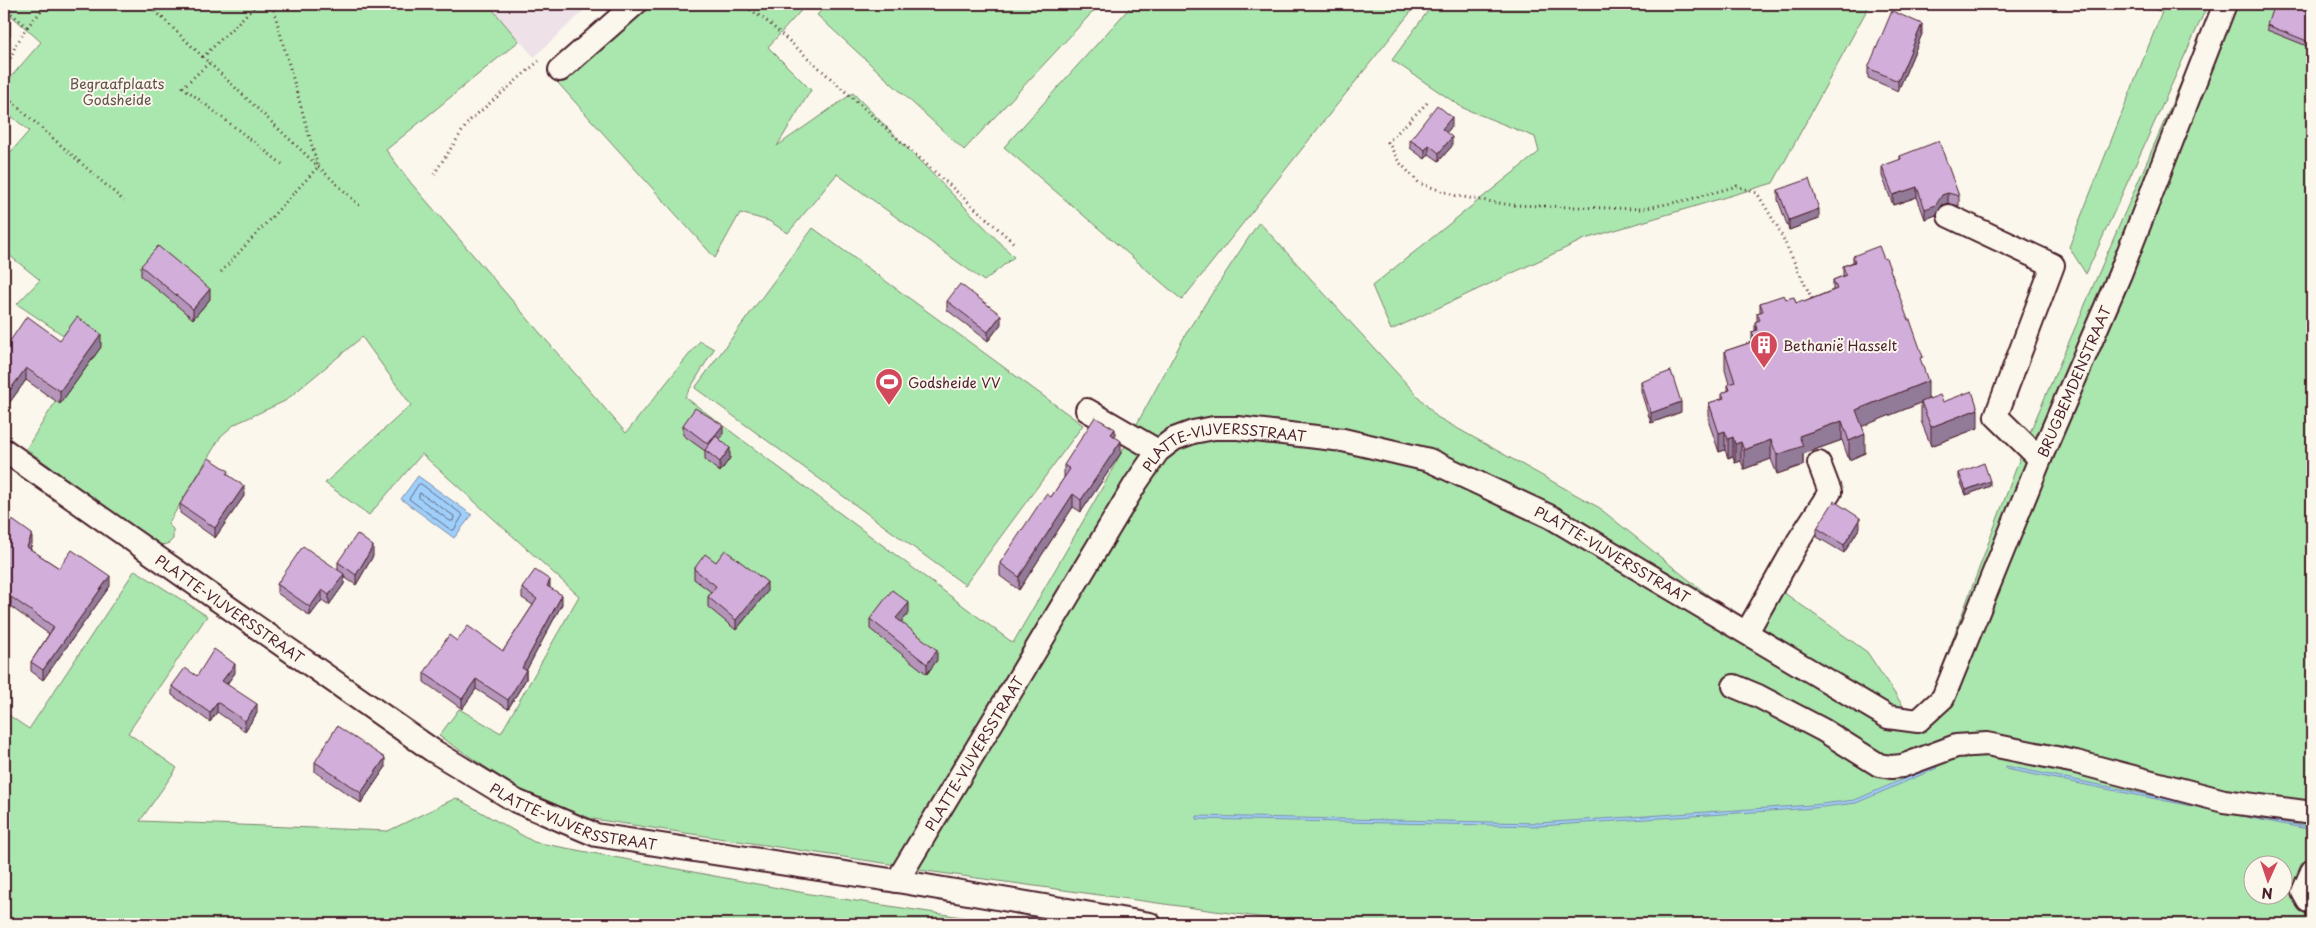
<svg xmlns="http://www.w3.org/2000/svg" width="2316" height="928" viewBox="0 0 2316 928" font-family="'Playpen Sans',sans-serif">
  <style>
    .built { fill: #eee1e7 }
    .green { fill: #aae7ae; stroke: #7a836c; fill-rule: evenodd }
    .water { fill: #9ed0fb; stroke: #7c89a8 }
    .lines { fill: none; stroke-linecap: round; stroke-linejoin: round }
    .shore { stroke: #6c667e; stroke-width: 1 }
    .minor-casing { stroke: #4a1f2b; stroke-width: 26 }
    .path { stroke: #4a1f2b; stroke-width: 3; stroke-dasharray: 1 4; stroke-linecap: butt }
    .minor { stroke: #fbf7ec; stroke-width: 22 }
    .wall { fill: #b496bb; stroke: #4a1f2b }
    .shaded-wall { fill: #927a99; stroke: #4a1f2b }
    .building { fill: #d1afda; stroke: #4a1f2b }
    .labels { text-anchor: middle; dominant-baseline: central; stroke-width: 4; stroke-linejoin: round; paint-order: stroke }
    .park-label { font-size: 14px; fill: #62514c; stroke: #fbf7ec }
    .poi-label { font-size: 14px; fill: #4a1f2b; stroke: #fbf7ec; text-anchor: start }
    .street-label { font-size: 14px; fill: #4a1f2b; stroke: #fbf7ec }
  </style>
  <rect width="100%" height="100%" fill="#fbf7ec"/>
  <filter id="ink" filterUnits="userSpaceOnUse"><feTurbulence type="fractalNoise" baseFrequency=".02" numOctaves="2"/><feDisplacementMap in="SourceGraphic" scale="10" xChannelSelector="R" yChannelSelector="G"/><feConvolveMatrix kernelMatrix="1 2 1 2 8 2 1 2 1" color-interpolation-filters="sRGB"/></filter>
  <g filter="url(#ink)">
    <!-- built -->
    <path class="built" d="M488,4H591L534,57Z"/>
    <!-- green -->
    <g class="green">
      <path d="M4,4H488L519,41L386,150L411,183L626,433L700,341L714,349L685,397L1013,643L1101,490L1188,330L1259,222L1437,417L1598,507L1749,628L1783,592L1867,652L1919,730L2027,439L2215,4H2312V924H1309L919,870L890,864L593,819L530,797L439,736L459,709L501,733L579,596L422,454L369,515L325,483L411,405L362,337L285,401L235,424L221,436L168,524L173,529V539L168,544L158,545L26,449L87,351L17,304L40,280L4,251V160L29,131L4,110V85L41,42L4,9ZM2254,866H2284V896H2254Z"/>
      <path d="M651,4H807L768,47L811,90L777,146L853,93L1014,257L984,281L837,174L788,233L769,221L740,213L715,258L558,83Z"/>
      <path d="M827,4H1100L964,150L817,15Z"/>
      <path d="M1133,4H1417L1182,300L1004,147Z"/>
      <path d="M1433,4H1870L1773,183L1585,239L1391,330L1372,286L1539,152L1535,137L1463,108L1392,60Z"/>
      <path d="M2141,4H2208L2086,274L2069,247L2162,12Z"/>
      <path d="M813,228L1083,425L965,585L695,388Z"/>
      <path d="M135,570L207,616L128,733L177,768L140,821L388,831L456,798L534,842L810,894L1008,924H4V712L29,729Z"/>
    </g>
    <!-- water -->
    <g class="water">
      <path d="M418,476L472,515L454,538L401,499Z"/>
      <path d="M1936,765L1937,768L1856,803L1814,808L1539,826L1197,819V816L1539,823L1813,805L1855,800Z"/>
      <path d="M2006,766L2312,828V830L2006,769Z"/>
    </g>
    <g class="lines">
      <!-- shore -->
      <g class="shore">
        <path d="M421,484L463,515L454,530H451L409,499L418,485Z"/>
        <path d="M420,493L454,516L453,521H450L419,498Z"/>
      </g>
      <defs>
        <g id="minor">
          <path d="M560,70L635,4"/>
          <path d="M1949,216L2053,265L1996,416L2040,459"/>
          <path d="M1087,410L1158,451"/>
          <path id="s1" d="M4,450L432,750L516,801L596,835L897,881L1150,924"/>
          <path d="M1747,632L1799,540L1830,492L1819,463"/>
          <path d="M1734,686L1758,696L1823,730L1879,765L1891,767L1902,766L1956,746L1987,744L2076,762L2224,801L2312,813"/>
          <path id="s2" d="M897,881L1136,483L1158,451L1174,439L1193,432L1214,428H1238L1343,440L1429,460L1551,517L1888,717L1918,721L1943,698L2040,459L2120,274L2225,4"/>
          <path d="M2308,901L2303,892L2312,871"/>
        </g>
      </defs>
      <!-- minor casing -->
      <use href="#minor" class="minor-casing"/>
      <!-- path -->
      <g class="path">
        <path d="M148,4L203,57"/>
        <path d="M257,4L203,57L362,208"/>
        <path d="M742,4L768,22L1015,244"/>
        <path d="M4,7L27,27L15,47L4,74"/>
        <path d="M27,27L48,4"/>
        <path d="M209,63L183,87L282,164"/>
        <path d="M4,95L124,201"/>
        <path d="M1427,103L1388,142L1399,162L1419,183L1457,196L1511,205L1641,209L1687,200L1737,186L1757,193L1777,226L1813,301"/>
        <path d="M434,174L469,121L539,61"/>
        <path d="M221,272L318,167L272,4"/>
      </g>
      <!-- minor -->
      <use href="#minor" class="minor"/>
    </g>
    <!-- wall -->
    <g class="wall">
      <path d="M2312,9V48L2267,30V25Z"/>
      <path d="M1922,34L1898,91L1868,78V68Z"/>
      <path d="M1452,126L1446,133L1452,146L1439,161L1429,154L1425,159L1410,148V140Z"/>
      <path d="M1900,156L1959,196V206L1948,203L1942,205L1936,215L1925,219L1917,197L1893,205L1882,176V166L1900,160Z"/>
      <path d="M1778,190L1819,219L1789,230L1778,200Z"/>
      <path d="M1853,256L1923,366L1928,399L1943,402L1978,428L1931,446L1921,421V403L1862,426L1865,453L1849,460L1842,440L1803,454V465L1777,474L1771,459L1744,469L1741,461L1735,463L1733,456L1728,458L1725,450L1719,452L1709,423V403L1722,399V393L1728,391V384H1729L1725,370V351L1752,342V332L1755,331V322L1757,321V313L1760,312V303L1786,299L1796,303L1804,302L1833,290V280L1843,276V266L1853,262Z"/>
      <path d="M141,266L210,299L193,319L141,276Z"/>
      <path d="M947,301L1001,324L988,341L947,310Z"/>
      <path d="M60,340L101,347L60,404L26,380L7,406L4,404V350Z"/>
      <path d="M1641,382L1681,412L1651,423L1641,392Z"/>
      <path d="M683,425L723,435L720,439L730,458L720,472L705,460V451L683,435Z"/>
      <path d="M1115,437L1121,453L1081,512L1073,507L1019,590L1000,576V563L1051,497L1064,478V465Z"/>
      <path d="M1959,473L1990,486L1966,495L1959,478Z"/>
      <path d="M229,475L244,496L215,538L180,513V504Z"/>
      <path d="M4,514L32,544L30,549L59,568L110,586L43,680L31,671V662L49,634L11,607L4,617Z"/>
      <path d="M1860,527L1844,553L1817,537V528Z"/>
      <path d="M373,556L356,585L344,577V584L329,605L322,600L310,616L277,593V584L338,570V562Z"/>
      <path d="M716,562L767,592L736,630L708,607V597L711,592L694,579V569Z"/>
      <path d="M522,588H550L562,604L526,671V679L508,709L476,689L462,709L424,682V673L457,641L503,651L533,605L522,598Z"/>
      <path d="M909,613L901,622L937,660L927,674L870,629V619Z"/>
      <path d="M235,673L227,684L257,713L245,731L217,712L210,722L172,695V686L197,676Z"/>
      <path d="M315,762L385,768L361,803L315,772Z"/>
    </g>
    <!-- shaded-wall -->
    <g class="shaded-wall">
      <path d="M10,17V36L6,42V53L4,61V25Z"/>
      <path d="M1922,24V34L1898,91V81Z"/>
      <path d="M1452,117V126L1442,138V129Z"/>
      <path d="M1452,137V146L1439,161V153Z"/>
      <path d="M1429,145V154L1425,159V150Z"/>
      <path d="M1917,187V197L1893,205V195Z"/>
      <path d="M1948,193V203L1942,205L1936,215L1925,219V209L1942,195Z"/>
      <path d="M1819,209V219L1789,230V220Z"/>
      <path d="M210,289V299L193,319V309Z"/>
      <path d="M1001,315V324L988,341V332Z"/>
      <path d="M101,334V347L60,404V391Z"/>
      <path d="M26,368V380L7,406V394Z"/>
      <path d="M1928,381V400L1856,429V410Z"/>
      <path d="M1681,402V412L1651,423V413Z"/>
      <path d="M1978,409V428L1931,446V427Z"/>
      <path d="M1842,421V440L1803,454V465L1777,474V455L1799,436Z"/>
      <path d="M723,425V435L708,454V444Z"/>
      <path d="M1115,429V441L1111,434Z"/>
      <path d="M1725,431V450L1719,452V433Z"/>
      <path d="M1865,434V453L1849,460V441Z"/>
      <path d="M1733,437V456L1728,458V439Z"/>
      <path d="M1771,440V459L1744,469V450Z"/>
      <path d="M1121,441V453L1081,512V500Z"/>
      <path d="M1741,442V461L1735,463V444Z"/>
      <path d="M730,448V458L720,472V462Z"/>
      <path d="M1990,481V486L1966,495V490Z"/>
      <path d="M244,486V496L215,538V528Z"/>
      <path d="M1073,494V507L1019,590V577Z"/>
      <path d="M1860,518V527L1844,553V545Z"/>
      <path d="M32,534V544L27,557V547Z"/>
      <path d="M373,546V556L356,585V575Z"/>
      <path d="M344,574V584L329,605V595Z"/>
      <path d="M110,576V586L43,680V670Z"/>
      <path d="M550,580V590L547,586Z"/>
      <path d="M767,582V592L736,630V620Z"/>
      <path d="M322,590V600L310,616V607Z"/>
      <path d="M562,595V604L526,671V679L508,709V700L522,668Z"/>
      <path d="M11,597V607L4,617V608Z"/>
      <path d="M909,603V613L896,628V618Z"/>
      <path d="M937,650V660L927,674V664Z"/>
      <path d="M235,664V673L222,690V681Z"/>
      <path d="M476,679V689L462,709V699Z"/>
      <path d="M217,702V712L210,722V713Z"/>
      <path d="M257,704V713L245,731V721Z"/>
      <path d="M385,758V768L361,803V793Z"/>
    </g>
    <!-- building -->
    <g class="building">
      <path d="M2274,4H2299L2312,9V43L2267,25Z"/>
      <path d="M1892,11L1922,24L1898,81L1868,68Z"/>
      <path d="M4,12L10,17L4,25Z"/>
      <path d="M4,27L6,34L4,42Z"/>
      <path d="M1437,105L1452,117L1442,129L1452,137L1439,153L1429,145L1425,150L1410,140Z"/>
      <path d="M1939,141L1959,196L1948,193L1942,195L1936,205L1925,209L1917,187L1893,195L1882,166L1901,159L1900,156Z"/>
      <path d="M1809,179L1819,209L1789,220L1778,190Z"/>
      <path d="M158,246L210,289L193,309L141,266Z"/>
      <path d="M1879,246L1884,259L1886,258L1908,320H1910L1923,357L1920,358L1928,381L1856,410L1865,434L1849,441L1842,421L1799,436L1803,446L1777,455L1771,440L1744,450L1741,442L1735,444L1733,437L1728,439L1725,431L1719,433L1709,403L1724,398L1722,393L1730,390L1728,384L1735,382L1725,351L1755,341L1752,332L1757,330L1755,322L1760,320L1757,313L1763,311L1760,303L1784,295L1786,299L1794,297L1796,303L1803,300L1804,302L1837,289L1833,280L1846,275L1843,266L1855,262L1853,256Z"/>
      <path d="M960,284L1001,315L988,332L947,301Z"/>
      <path d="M27,316L60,340L77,317L101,334L60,391L26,368L7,394L4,392V350Z"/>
      <path d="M1671,371L1681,402L1651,413L1641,382Z"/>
      <path d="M1972,391L1978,409L1931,427L1921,402L1940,395L1943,402Z"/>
      <path d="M695,408L723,425L708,444L683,425Z"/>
      <path d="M1095,417L1115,429L1111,434L1121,441L1081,500L1073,494L1019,577L1000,563L1046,494L1051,497L1070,469L1064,465Z"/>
      <path d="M716,436L730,448L720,462L705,450Z"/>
      <path d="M209,458L229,471L227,474L244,486L215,528L180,504Z"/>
      <path d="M1984,463L1990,481L1966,490L1959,473Z"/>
      <path d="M1834,501L1860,518L1844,545L1817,528Z"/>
      <path d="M4,514L32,534L27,547L59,568L72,550L110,576L43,670L31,662L54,627L11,597L4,608Z"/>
      <path d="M357,534L373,546L356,575L338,562Z"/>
      <path d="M303,546L344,574L329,595L322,590L310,607L277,584Z"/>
      <path d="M725,550L767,582L736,620L708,597L716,586L694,569L705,554L716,562Z"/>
      <path d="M535,570L550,580L547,586L562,595L522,668L526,670L508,700L476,679L462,699L424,673L449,635L457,641L468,626L503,651L537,599L522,588Z"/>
      <path d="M892,590L909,603L896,618L937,650L927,664L870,619Z"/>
      <path d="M214,649L235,664L222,681L257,704L245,721L217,702L210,713L172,686L185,668L197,676Z"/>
      <path d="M337,726L385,758L361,793L315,762Z"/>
    </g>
  </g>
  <!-- icons -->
  <defs>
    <symbol id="building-pin" viewBox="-11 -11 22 30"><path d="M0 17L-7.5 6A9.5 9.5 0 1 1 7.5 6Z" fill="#d1495b" stroke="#fbf7ec"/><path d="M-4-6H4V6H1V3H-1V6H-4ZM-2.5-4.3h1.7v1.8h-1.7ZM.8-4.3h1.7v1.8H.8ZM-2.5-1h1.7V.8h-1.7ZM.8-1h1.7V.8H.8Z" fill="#fff"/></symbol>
    <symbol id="stadium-pin" viewBox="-11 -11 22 30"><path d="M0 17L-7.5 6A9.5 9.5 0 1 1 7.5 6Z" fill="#d1495b" stroke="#fbf7ec"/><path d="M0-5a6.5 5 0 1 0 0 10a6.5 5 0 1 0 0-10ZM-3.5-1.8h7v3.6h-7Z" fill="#fff"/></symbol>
  </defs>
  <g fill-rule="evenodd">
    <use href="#building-pin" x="1748" y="329" width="32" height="43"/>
    <use href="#stadium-pin" x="873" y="366" width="32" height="43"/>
  </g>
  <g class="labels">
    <!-- park labels -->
    <g class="park-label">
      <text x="117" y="83">Begraafplaats<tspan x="117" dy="16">Godsheide</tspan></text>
    </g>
    <!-- poi labels -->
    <g class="poi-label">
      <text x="1783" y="345">Bethanië Hasselt</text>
      <text x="908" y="382">Godsheide VV</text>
    </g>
    <!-- street labels -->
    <g class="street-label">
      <text stroke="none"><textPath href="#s2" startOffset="1716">BRUGBEMDENSTRAAT</textPath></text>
      <text stroke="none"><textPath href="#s2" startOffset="569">PLATTE-VIJVERSSTRAAT</textPath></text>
      <text stroke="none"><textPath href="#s2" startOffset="989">PLATTE-VIJVERSSTRAAT</textPath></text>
      <text stroke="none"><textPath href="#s1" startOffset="276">PLATTE-VIJVERSSTRAAT</textPath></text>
      <text stroke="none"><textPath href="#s2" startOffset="149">PLATTE-VIJVERSSTRAAT</textPath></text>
      <text stroke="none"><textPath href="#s1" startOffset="681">PLATTE-VIJVERSSTRAAT</textPath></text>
    </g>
  </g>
  <!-- margin -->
  <rect width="2316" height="928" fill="none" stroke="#fbf7ec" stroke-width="20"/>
  <rect x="10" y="10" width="2296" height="908" fill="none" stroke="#4a1f2b" stroke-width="2" filter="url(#ink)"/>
  <!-- north arrow -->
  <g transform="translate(2268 880) rotate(183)"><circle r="24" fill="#fbf7ec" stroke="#b4a19f"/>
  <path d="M0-4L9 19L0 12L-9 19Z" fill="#d1495b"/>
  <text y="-8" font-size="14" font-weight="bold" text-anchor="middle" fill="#4a1f2b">N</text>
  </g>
</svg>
